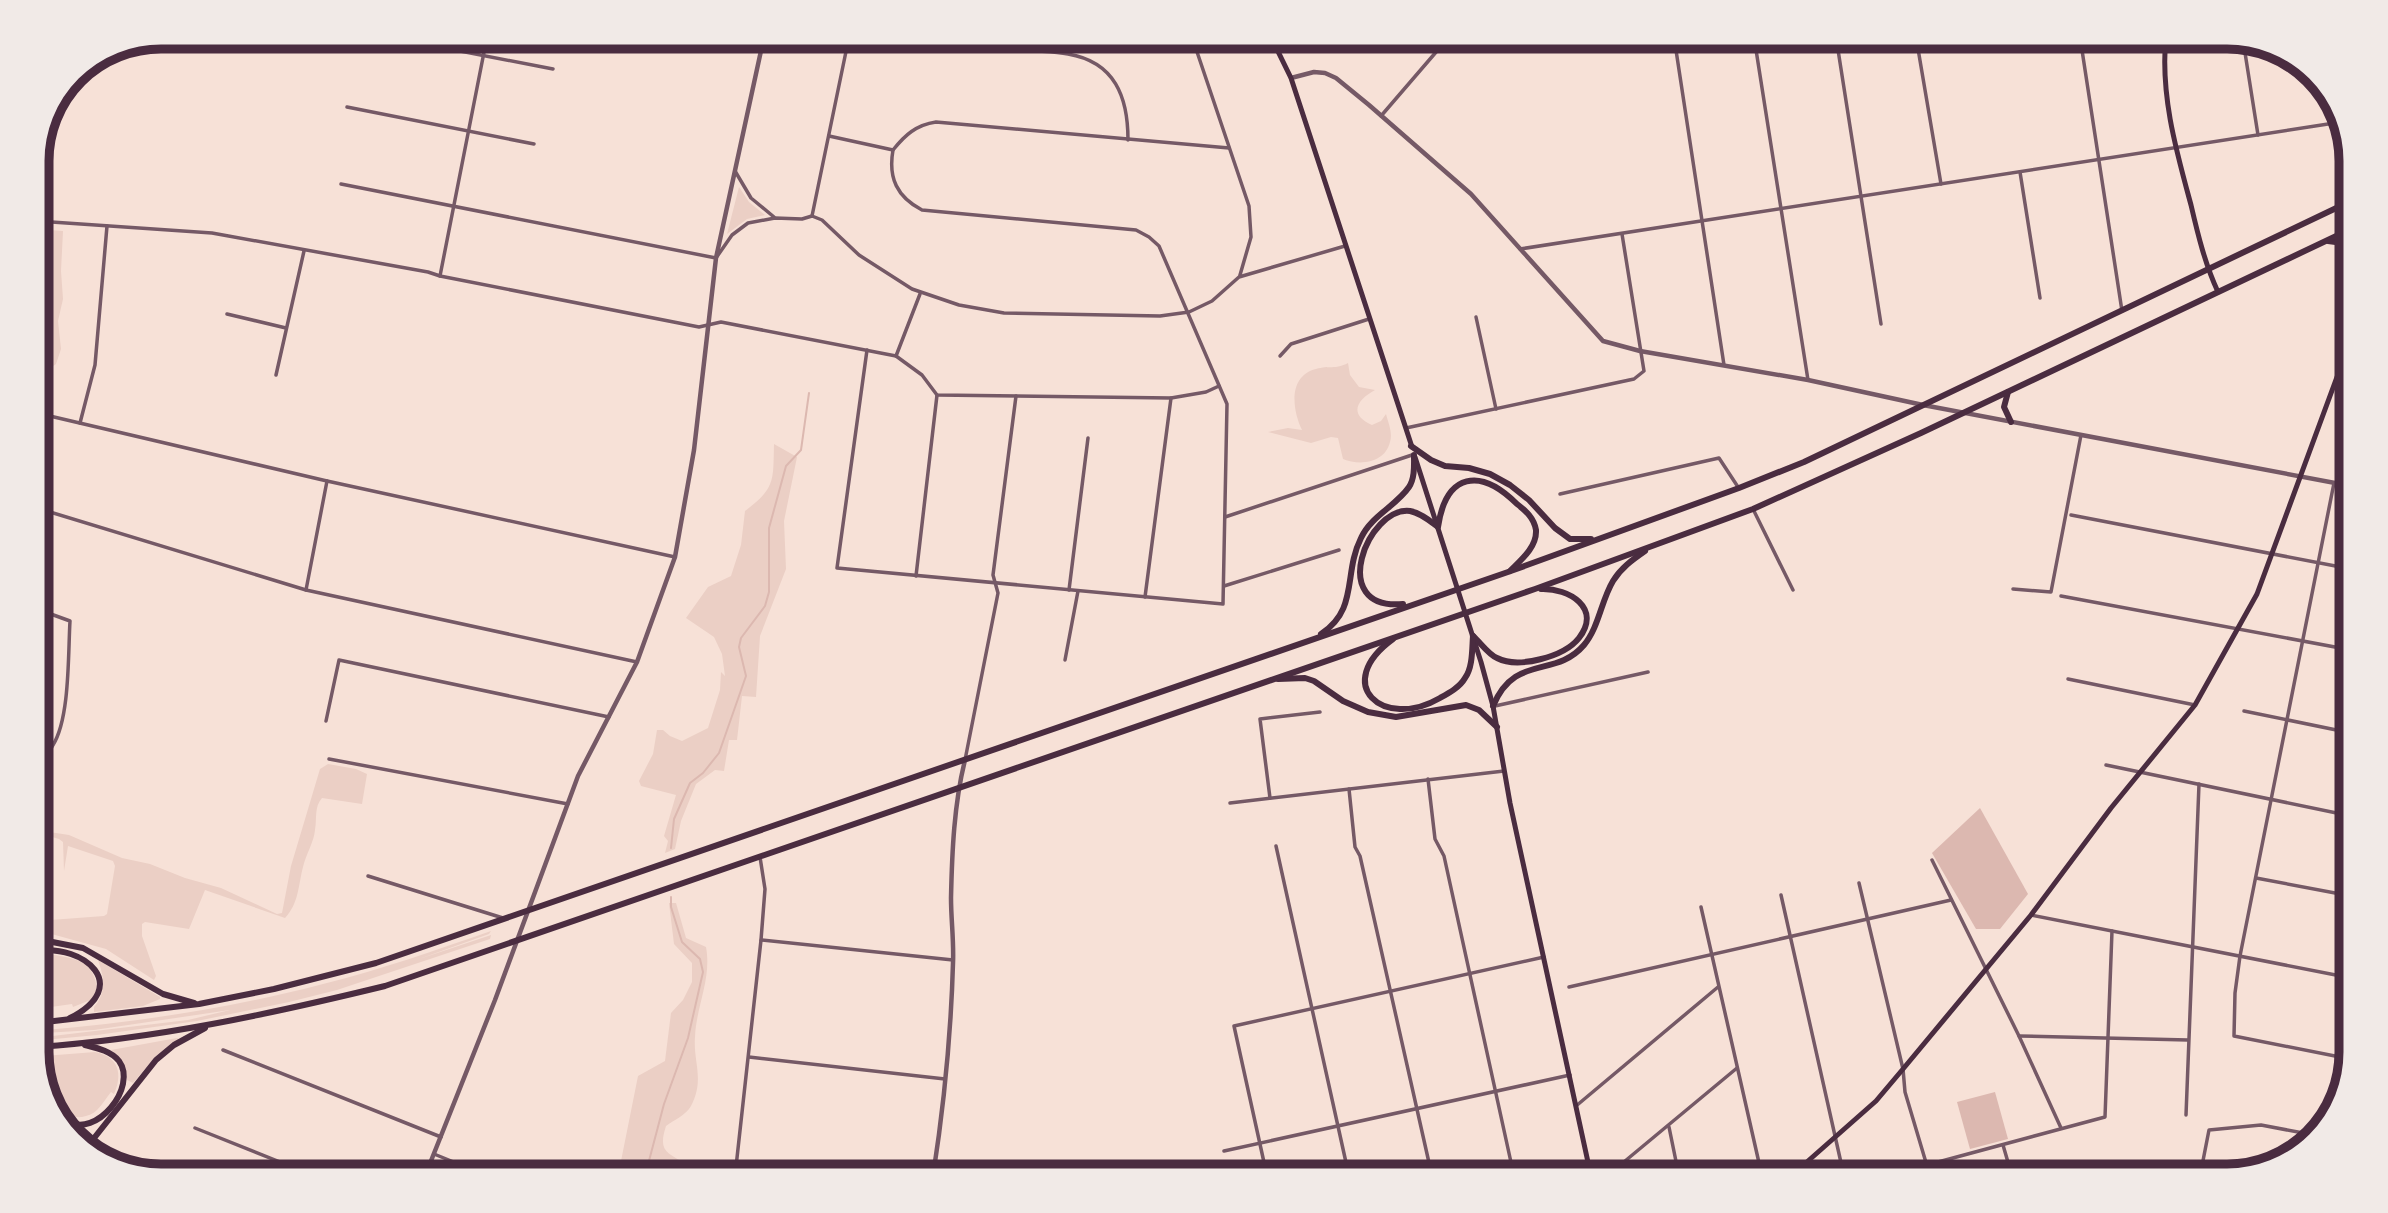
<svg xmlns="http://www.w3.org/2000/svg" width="2388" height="1213" viewBox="0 0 2388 1213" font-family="Manrope,sans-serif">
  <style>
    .green { fill: #ebcfc5 }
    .water { fill: #dcb8b0 }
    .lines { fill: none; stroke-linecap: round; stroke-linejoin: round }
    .stream { stroke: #dcb8b0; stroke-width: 2 }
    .minor { stroke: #755966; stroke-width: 3.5 }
    .tertiary { stroke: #755966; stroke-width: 4.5 }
    .secondary { stroke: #4a2c40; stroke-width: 5 }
    .trunk { stroke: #4a2c40; stroke-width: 6 }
    .rim { fill: none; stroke: #4a2c40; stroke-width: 9 }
  </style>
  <rect width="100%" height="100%" fill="#f7e1d7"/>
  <!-- green -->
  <g class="green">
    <path d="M739,187L749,202L765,215L747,219L727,234Z"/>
    <path d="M37,229L63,231L61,271L63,299L58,321L61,349L56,364L41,375L37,384Z"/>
    <path d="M1348,363L1350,375L1359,387L1375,390C1357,400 1348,414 1372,425L1381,421L1386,414C1388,422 1393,433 1390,442C1385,463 1360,466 1343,459L1338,438L1331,437L1311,443L1268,432L1288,428L1302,430C1292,409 1288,376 1316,369C1329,365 1335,370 1348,363Z"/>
    <path d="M774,444L797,457L784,521L786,569L760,636L756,697L742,696L737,740H729L724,771L715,770L696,784L681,821L675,849L665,853L668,841L664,836L676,795L641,786L639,781L653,754L657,730H663L670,736L682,741L708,728L720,690L721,672L725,676L722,654L714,637L686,618L708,587L731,576L741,545L745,511C776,488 773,480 774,444Z"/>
    <path d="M328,764L356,769L367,774L362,804L322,798C314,807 317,818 315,830C314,842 306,854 303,867C298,886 299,903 285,918L205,890L189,929L145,922L142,924V936L156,976L154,980L106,949L37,930V921L104,916L107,914L115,866L113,861L68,846L64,871L63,842L59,839L42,834L43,831L69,835L122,858L150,864L185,878L221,888L277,914L282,913L291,866L320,769Z"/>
    <path d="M669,903H676L686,938L706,947C712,978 696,1007 695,1037C693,1062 705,1079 691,1106C686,1115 674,1120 666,1126C658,1151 666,1152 686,1164L653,1176H618L638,1076L665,1061L671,1013L683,1000L692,982V963L674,944Z"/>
    <path d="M491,931L489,934L419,959L491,935L490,939L337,990L289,1002L197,1021L97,1035L44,1040V1037L188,1020L230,1010L94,1030L44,1033L45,1030C139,1022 232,1008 323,984C380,970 436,950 491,931Z"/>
    <path d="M50,954C74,959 93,959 97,988L90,1003L88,1001L73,1007L72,1004L37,1009V958L47,957Z"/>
    <path d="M98,960L160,997V999L143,1006L94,1012V1007C108,992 103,974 98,960Z"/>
    <path d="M177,1038L179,1039L155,1057L133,1083L127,1080C126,1067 122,1058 111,1050Z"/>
    <path d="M95,1052C119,1057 123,1074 114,1094L111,1092C106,1098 102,1105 97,1110C93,1114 87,1116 82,1117C55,1120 51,1075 44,1056Z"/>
  </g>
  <!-- water -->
  <g class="water">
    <path d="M1980,808L2028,894L2000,929H1976L1932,853Z"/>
    <path d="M1995,1092L2008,1139L1970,1149L1957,1102Z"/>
  </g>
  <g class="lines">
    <!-- stream -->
    <g class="stream">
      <path d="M671,848L674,819L690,783L703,773L719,753L746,676L739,647L741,638L765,606L769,592V528L786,466L801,450L809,393"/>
      <path d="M645,1176L664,1104L688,1038L703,972L700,959L682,942L671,907V897"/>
    </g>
    <!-- minor -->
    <g class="minor">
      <path d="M388,37L553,69"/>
      <path d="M988,37C1012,54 1040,49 1068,54C1115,62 1128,97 1128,140"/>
      <path d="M1192,37L1249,206L1251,237L1240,275"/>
      <path d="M1674,37L1724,365"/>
      <path d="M1754,37L1808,380"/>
      <path d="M1836,37L1881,324"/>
      <path d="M1916,37L1941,184"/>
      <path d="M2080,37L2122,311"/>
      <path d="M2243,40L2258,135"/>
      <path d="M347,107L534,144"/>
      <path d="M1381,116L1449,37"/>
      <path d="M829,136L893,150C905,135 916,125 936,122L1229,148"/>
      <path d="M735,171L751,198L774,217"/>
      <path d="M2020,172L2040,298"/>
      <path d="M341,184L716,258L732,235L748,223L775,218L802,219L812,216L822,220L859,255L912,289L959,305L1004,313L1160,316L1189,312L1212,301L1239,277L1345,246"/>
      <path d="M812,216L849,37"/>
      <path d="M37,221L212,233L428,272L440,276L699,327L721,322L896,356L922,375L937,395L1171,398L1206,392L1219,386"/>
      <path d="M1520,249L2341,122"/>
      <path d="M440,276L487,37"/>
      <path d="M227,314L286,328"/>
      <path d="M1476,317L1496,409"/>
      <path d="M867,350L837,568L1223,604L1227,404L1159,246L1149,237L1136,230L922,210C897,197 888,178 893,150"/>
      <path d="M896,356L920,294"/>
      <path d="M1280,356L1291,344L1369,319"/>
      <path d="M276,375L304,251"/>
      <path d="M37,413L327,481L675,557"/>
      <path d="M80,423L95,365L107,226"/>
      <path d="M1406,428L1634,379L1644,371L1622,234"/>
      <path d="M2334,483L2240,956L2235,993L2234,1036L2350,1059"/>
      <path d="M1560,494L1719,458L1738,487"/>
      <path d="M37,508L306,590L637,662"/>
      <path d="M1753,509L1793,590"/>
      <path d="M2071,515L2351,569"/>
      <path d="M1225,517L1412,455"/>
      <path d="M916,576L937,395"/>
      <path d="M1224,586L1339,550"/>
      <path d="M2013,589L2051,592L2081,435"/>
      <path d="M306,590L327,481"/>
      <path d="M1069,590L1088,438"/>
      <path d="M2061,596L2351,650"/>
      <path d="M1145,597L1171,398"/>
      <path d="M37,609L70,621C68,654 70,718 53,745C50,752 43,755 37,760"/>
      <path d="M1065,660L1078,591"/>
      <path d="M2068,679L2195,705"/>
      <path d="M1495,706L1648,672"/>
      <path d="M2244,711L2351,733"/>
      <path d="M326,721L339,660L609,717"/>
      <path d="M329,759L568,804"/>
      <path d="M965,760L998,593L993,575L1016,396"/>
      <path d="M2106,765L2351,816"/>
      <path d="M1428,779L1435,839L1444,856L1514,1176"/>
      <path d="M37,787L43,789"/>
      <path d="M1349,789L1355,847L1360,856L1432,1176"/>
      <path d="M1270,798L1260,719L1320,712"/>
      <path d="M1230,803L1504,771"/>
      <path d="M1276,846L1349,1176"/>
      <path d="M1932,860L2019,1036L2061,1128"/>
      <path d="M368,876L503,918"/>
      <path d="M2256,878L2351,896"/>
      <path d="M1859,883L1903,1069L1905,1092L1930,1176"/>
      <path d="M1781,895L1844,1176"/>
      <path d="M1701,907L1762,1176"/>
      <path d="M2031,915L2351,978"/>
      <path d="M761,940L953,960"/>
      <path d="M1569,987L1951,900"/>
      <path d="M2019,1036L2188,1040"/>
      <path d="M223,1050L441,1137"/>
      <path d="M749,1057L945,1079"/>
      <path d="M1576,1106L1718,987"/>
      <path d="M2186,1115L2199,784"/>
      <path d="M1669,1127L1679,1176"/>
      <path d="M195,1128L315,1176"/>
      <path d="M2003,1145L2012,1176"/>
      <path d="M1224,1151L1570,1075"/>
      <path d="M434,1154L488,1176"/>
      <path d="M1927,1165L2105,1117L2112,931"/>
      <path d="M735,1175L750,1176"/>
      <path d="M2097,1175L2104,1176"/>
      <path d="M735,1176L761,940L765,889L760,857"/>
      <path d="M1267,1176L1234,1026L1544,957"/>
      <path d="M1607,1176L1737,1068"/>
      <path d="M2200,1176L2209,1130L2261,1125L2314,1135"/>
    </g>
    <!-- tertiary -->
    <g class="tertiary">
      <path d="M1291,78L1314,72L1325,73L1336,78L1369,105L1471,194L1603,341L1640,351L1808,380L1923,405L2351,486"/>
      <path d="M425,1176L495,1000L578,776L637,662L675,557L694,450L716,258L764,37"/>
      <path d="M933,1176C944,1105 951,1035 953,963C954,941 951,920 951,898C952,852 954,804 965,760"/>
    </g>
    <!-- secondary -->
    <g class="secondary">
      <path d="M1271,37L1291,78L1412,447"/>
      <path d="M2166,37C2160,94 2176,150 2191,205C2198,235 2205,264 2218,292"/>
      <path d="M1415,457L1481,662L1493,706L1510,803L1591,1176"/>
      <path d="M1791,1176L1876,1101L1903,1069L2031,915L2111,808L2195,705L2257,594L2351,339"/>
    </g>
    <!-- trunk -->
    <g class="trunk">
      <path d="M2328,241L2351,244"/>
      <path d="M2008,392L2004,407L2011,422"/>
      <path d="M1411,446L1431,460L1445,466L1469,468L1490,474L1510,485L1529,500L1555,528L1570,539H1591"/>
      <path d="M1403,604C1326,611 1368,506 1410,511C1421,513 1430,521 1438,527C1446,473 1480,467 1517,504C1526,511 1534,518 1536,530C1537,547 1521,560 1510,571"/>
      <path d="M1321,634C1359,609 1343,574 1361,538C1371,516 1396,506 1409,487C1415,478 1414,465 1414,455"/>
      <path d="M1473,636C1480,642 1488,654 1497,658C1518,669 1564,657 1579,638C1602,608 1569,588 1541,589"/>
      <path d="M1393,639C1331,684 1383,731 1440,698C1449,693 1460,687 1465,678C1473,667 1472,648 1473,636"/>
      <path d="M1278,679L1305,678L1314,681L1343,701L1368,712L1396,717L1466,705L1479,710L1497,727"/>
      <path d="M1493,706C1515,653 1555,679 1584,645C1599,627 1601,601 1613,581C1621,568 1632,560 1645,551"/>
      <path d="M37,939L83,948L163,994L194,1003"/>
      <path d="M37,951C84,944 133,986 70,1018"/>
      <path d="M37,1023L199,1004L274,989L376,963L1508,572L1739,488L1804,462L2351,201"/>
      <path d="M37,1047C155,1039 270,1014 385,986L1535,589L1753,509L1921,433L2351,229"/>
      <path d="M46,1089C52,1099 57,1114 67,1121C96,1139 138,1087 119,1061C111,1051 97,1048 85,1045"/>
      <path d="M87,1147L156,1060L174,1045L205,1028"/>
    </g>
  </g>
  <!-- crop -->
  <path d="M0 0H2388V1213H0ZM161 49H2227A112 112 0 0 1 2339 161V1052A112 112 0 0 1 2227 1164H161A112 112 0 0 1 49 1052V161A112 112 0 0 1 161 49Z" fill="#f1eae7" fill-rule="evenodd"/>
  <path class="rim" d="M161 49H2227A112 112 0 0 1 2339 161V1052A112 112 0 0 1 2227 1164H161A112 112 0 0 1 49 1052V161A112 112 0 0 1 161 49Z"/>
</svg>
